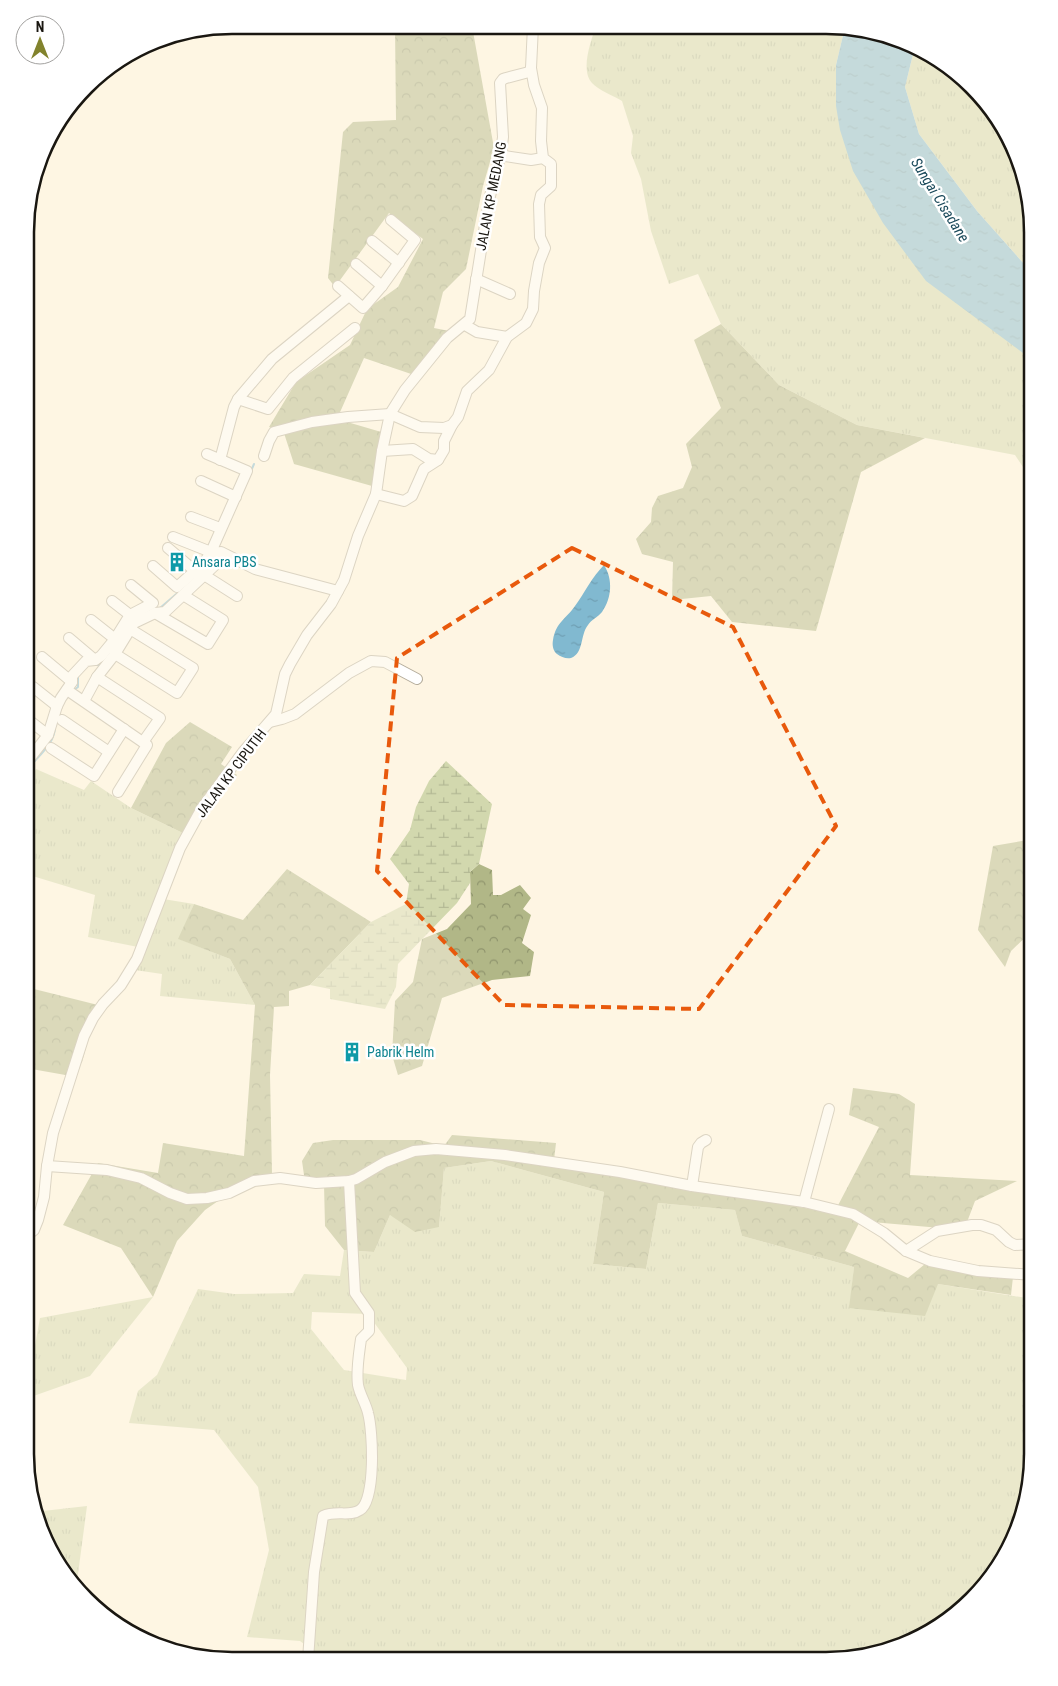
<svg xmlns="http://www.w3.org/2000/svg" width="1058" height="1686" viewBox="0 0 1058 1686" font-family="'Roboto Condensed',sans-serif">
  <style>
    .education { fill: #fce7e2 }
    .grass { fill: url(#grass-tufts); fill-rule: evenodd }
    .forest { fill: url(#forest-crowns) }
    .wetland { fill: url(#wetland-marsh) }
    .water { fill: url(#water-ripples) }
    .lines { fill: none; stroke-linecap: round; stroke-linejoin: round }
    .stream { stroke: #81b9d0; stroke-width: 2 }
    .minor-casing { stroke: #b4ac9b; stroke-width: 12 }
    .minor { stroke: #fff; stroke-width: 10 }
    .marked { fill: none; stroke: #e8590c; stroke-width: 4; stroke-dasharray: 10 6; stroke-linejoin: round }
    .labels { text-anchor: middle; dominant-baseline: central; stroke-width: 5; stroke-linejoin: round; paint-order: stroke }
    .street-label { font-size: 14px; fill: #1a1711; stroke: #fff }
    .culture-label { font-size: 14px; fill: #0d838f; stroke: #fff; text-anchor: start }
    .water-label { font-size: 15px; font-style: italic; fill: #1a495a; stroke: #fff }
    .rim { fill: none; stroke: #1a1711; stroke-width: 2.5 }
  </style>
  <defs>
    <pattern id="grass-tufts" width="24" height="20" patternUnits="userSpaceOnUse" patternTransform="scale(1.25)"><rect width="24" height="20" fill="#d2d8ae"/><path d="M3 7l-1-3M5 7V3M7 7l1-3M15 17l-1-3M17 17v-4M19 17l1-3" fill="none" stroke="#b4b995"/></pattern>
    <pattern id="forest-crowns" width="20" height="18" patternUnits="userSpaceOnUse" patternTransform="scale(1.25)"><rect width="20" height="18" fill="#b1b787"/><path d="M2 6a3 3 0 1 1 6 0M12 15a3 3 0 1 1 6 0" fill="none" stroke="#8f946d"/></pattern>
    <pattern id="wetland-marsh" width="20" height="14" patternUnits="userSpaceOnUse" patternTransform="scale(1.25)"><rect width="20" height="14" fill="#d2d8ae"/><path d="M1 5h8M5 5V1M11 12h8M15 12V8" fill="none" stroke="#b4b995"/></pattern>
    <pattern id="water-ripples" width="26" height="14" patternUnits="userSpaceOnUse" patternTransform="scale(1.25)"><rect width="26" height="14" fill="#81b9d0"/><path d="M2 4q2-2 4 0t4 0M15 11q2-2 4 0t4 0" fill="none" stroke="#6f9eb2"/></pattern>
  </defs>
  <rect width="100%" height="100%" fill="#fef5e3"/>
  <!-- education -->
  <path class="education" d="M25,1206L37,1207L31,1227L25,1231Z"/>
  <!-- grass -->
  <g class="grass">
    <path d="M596,26L845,27L836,65L1023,353L1033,364V482L1015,455L857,425L779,385L721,324L698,274L669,284L651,231L641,179L631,153L633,136L622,101C614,96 598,90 592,83C580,70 591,41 596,26Z"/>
    <path d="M915,46L952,68L990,106L1017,152L1033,232V274L977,211L919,134L905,87Z"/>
    <path d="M36,769L84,790L91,781L131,808L187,835L163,899L194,904L179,939L230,959L255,1005L160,996L162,974L135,970L143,948L88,937L95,895L26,874V787Z"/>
    <path d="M491,1161L604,1192L593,1264L646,1269L658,1203L735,1210L742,1236L854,1267L850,1308L938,1284L1033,1299V1468L1017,1533L990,1580L952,1618L906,1645L826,1661L326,1660L300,1641L247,1637L269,1550L258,1487L214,1430L129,1423L138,1391L157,1375L198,1289L234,1294L293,1293L304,1274L340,1276L344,1250L374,1252L390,1215L439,1227L444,1168ZM312,1312L368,1314L407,1368L406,1380L344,1370L311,1329Z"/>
    <path d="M153,1297L90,1376L25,1399V1380L29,1378L40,1318Z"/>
    <path d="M87,1506L76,1589C60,1573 43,1542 38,1520H43V1511Z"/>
  </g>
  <!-- forest -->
  <g class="forest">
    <path d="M395,25L472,26L494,148L483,186L466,269L443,292L434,328L454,332L420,377L364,358L337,419L388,434L372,486L294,464L283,430L269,427L296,382L350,345L367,309L398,287L423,239L389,213L335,287L328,278L343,132L353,122L396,120Z"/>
    <path d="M721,324L779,385L857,425L925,438L861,472L816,631L732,622L711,596L672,600L673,562L642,554L636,539L651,522L652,508L658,496L683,488L692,467L686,444L721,408L694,340Z"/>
    <path d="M190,722L232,747L221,764L237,775L187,835L131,808L166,743Z"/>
    <path d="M1033,839V930L1011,951L1005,967L978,930L993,846Z"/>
    <path d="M479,864L492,870L493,895H501L520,885L531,898L523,909L531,915L522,943L534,952L530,976L492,980L442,998L422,1066L398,1075L392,1055L395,1001L413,982L422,939L447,929L471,904L470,872Z"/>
    <path d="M287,869L371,922L310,985L289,991V1006L274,1007L270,1075L272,1174L247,1181L205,1210L177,1241L153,1297L121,1248L63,1225L98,1163L158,1173L163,1143L244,1156L255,1005L230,959L178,939L194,904L243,920Z"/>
    <path d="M26,987L98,1005L82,1062L71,1076L26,1068Z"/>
    <path d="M853,1088L899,1094L915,1104L910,1175L1017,1181L975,1201L964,1230L860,1221L845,1251L908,1278L925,1264L1013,1277L1011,1295L938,1284L925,1316L849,1308L854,1267L742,1236L735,1210L658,1203L646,1269L593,1264L604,1192L491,1161L444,1168L439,1227L415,1232L390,1215L374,1252L344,1250L325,1226L324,1184L305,1182L302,1161L313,1143L333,1140H420L444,1146L452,1135L556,1143L554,1160L615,1175L834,1213L879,1127L849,1115Z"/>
  </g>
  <!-- wetland -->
  <g class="wetland">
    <path d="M446,761L492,804L479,864L470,872V883L457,903L398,964L396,987L385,1009L330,999V989L310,985L371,922L406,904L409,884L390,859L410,830L416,807L429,781Z"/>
    <path d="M1033,1042V1094L1025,1090C1022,1072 1026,1059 1033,1042Z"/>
  </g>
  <!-- water -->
  <g class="water">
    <path d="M845,27H853L905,41L915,46L905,87L919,134L977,211L1033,274V364L1023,353L926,281L883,223L853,171L840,130L836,106V65Z"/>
    <path d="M604,565C613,579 612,598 602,612C598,617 591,620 588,625C580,635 584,653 571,658C566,659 561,657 557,654C553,651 552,645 553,640C556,622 566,619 575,606C585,592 592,577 604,565Z"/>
  </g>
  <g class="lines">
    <!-- stream -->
    <g class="stream">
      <path d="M251,471L254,464"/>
      <path d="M160,608L181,590"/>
      <path d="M91,665H99L105,659"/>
      <path d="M74,690L78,687V677"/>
      <path d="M26,772C35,758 55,745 55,727"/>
    </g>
    <defs>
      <g id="minor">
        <path d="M501,153L505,156L531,160L543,158"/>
        <path d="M372,241L399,263"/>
        <path d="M356,264L382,286"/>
        <path d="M476,279L510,294"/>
        <path d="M338,286L363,308L382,286L415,240L391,220"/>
        <path d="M465,325L477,332L507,337"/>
        <path d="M238,399L268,409L293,378L355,328"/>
        <path d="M382,451L413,449L429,459L438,460L444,450V441L452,425"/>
        <path d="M264,456L269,441L274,432L312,422L348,417L390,414L420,427L444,428L452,425L458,417L467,391L489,370L507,337L526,323L533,309L534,291L539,263L545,248L540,237L539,204L541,195L551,186V164L543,158L541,141L542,108L534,85L531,68"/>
        <path d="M220,460L234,407L238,399L272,359L349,296"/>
        <path d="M201,481L236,497"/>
        <path d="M376,494L404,501L412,496L424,469L438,460"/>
        <path d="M191,517L220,528"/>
        <path d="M173,537L211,552H217"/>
        <path d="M168,548L195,571"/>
        <path d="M153,566L177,587L204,563L211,552L247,471L207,454"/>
        <path d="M204,575L237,596"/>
        <path d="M112,601L130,615"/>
        <path d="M155,613L208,644L223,620L183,595"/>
        <path d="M91,620L115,639"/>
        <path d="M69,638L95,660"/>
        <path d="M115,654L177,693L193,668L130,629"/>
        <path d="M42,657L72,682"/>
        <path d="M97,677L160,718L143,742"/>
        <path d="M33,687L57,706"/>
        <path d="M67,690L147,745L118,792"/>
        <path d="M84,701L97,677L115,654L134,623L155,613L165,612L214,566L221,552L255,569L338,591"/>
        <path d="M26,718L48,735"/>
        <path d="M62,720L109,752"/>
        <path d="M270,722L282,719L295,714L349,673L371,661L385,662L417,679"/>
        <path d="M51,748L94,776L124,729"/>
        <path d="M26,756L30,758L48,735L57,706L61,698L72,682V676L86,661L95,660L101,656L115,639L130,615L153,603L131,585"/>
        <path d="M47,1166L107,1170L141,1178L170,1193L187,1199L207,1198L229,1193L254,1181L280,1178L316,1183L349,1181L356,1179L385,1162L414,1151L436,1149L505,1155L620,1172L692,1186L804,1202L853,1214L884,1233L906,1251L930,1261L978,1271L1033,1275"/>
        <path d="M692,1186L698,1147L701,1143L706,1140"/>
        <path d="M804,1202L829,1109"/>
        <path d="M25,1237L34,1230L38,1220L44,1197L47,1166L53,1133L84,1036L93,1018L103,1004L121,985L137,959L180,848L202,808L243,752L276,714L285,674L290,664L307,635L331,604L344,580L358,536L376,494L382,451L390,414L405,390L447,338L470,319L489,200L501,153L503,137L500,83L503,79L506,78L529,72L531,68L533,26"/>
        <path d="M906,1251L937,1231L972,1225H981L996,1230L1009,1242L1015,1245L1033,1244"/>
        <path d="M308,1660L314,1572L323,1516C336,1510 350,1517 360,1510C376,1500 373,1431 368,1413C366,1404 360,1395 358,1385C356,1370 359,1354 361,1339L369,1331V1313L355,1293L349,1181"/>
      </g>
    </defs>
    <!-- minor casing -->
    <use href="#minor" class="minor-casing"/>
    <!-- minor -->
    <use href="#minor" class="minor"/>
  </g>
  <!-- marked area -->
  <path d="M0 0H1058V1686H0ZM572,548L733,627L836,826L699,1009L504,1005L377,871L397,658Z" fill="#fef5e3" fill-opacity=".55" fill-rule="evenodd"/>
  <path class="marked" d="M572,548L733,627L836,826L699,1009L504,1005L377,871L397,658Z"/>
  <!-- icons -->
  <defs>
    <symbol id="building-bare" viewBox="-9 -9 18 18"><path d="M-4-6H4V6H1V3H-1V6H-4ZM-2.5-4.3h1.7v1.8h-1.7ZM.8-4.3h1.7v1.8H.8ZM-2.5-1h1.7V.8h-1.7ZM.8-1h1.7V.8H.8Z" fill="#0f9aa8" stroke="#fff" stroke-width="2.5" paint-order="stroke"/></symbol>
  </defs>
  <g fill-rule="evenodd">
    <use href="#building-bare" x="163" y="548" width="28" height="28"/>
    <use href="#building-bare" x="338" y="1038" width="28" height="28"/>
  </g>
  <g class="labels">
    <!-- street labels -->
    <g class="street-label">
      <text transform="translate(491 196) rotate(-79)">JALAN KP MEDANG</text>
      <text transform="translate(231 773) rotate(-53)">JALAN KP CIPUTIH</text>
    </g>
    <!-- culture labels -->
    <g class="culture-label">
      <text x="192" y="562">Ansara PBS</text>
      <text x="367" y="1052">Pabrik Helm</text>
    </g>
    <!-- water labels -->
    <g class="water-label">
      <text transform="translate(940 200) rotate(58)">Sungai Cisadane</text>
    </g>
  </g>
  <!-- crop -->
  <path d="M0 0H1058V1686H0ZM232 34H826A198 198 0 0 1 1024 232V1454A198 198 0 0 1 826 1652H232A198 198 0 0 1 34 1454V232A198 198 0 0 1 232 34Z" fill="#fff" fill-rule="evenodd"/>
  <path class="rim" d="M232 34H826A198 198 0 0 1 1024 232V1454A198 198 0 0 1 826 1652H232A198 198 0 0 1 34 1454V232A198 198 0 0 1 232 34Z"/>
  <!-- north arrow -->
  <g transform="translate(40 40)"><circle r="24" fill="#ffffff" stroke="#a3a2a0"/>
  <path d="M0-4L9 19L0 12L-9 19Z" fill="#82832d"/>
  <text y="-8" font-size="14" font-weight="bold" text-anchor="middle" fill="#1a1711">N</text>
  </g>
</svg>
